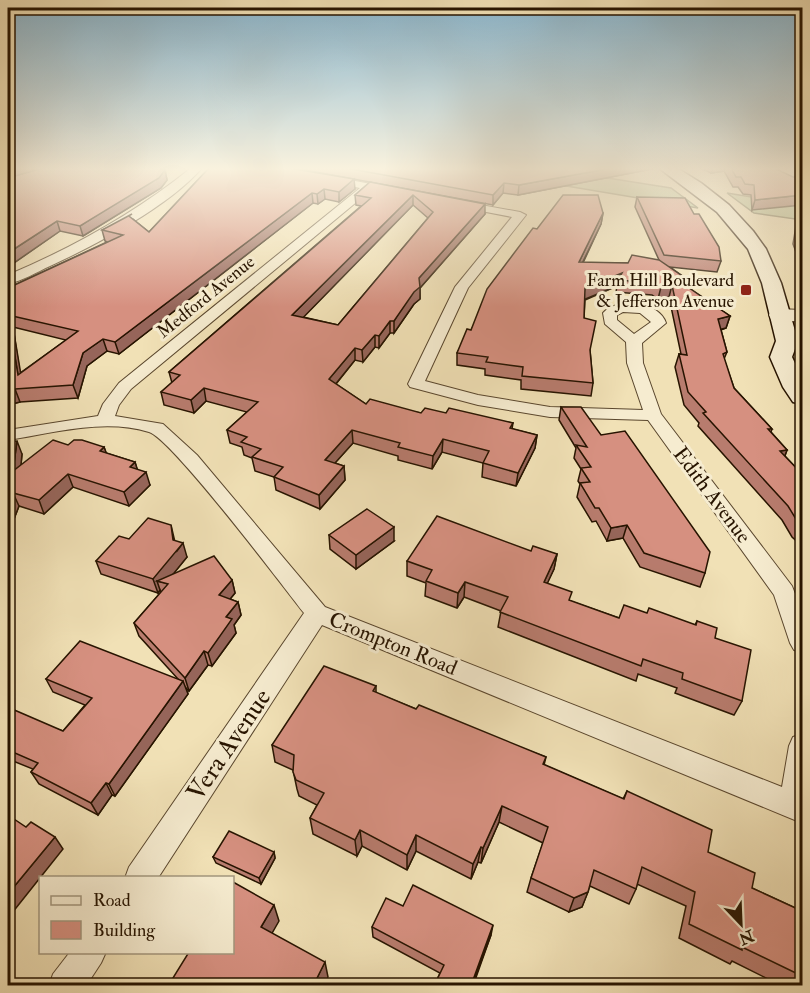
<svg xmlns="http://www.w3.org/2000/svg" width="810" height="993" viewBox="0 0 810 993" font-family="'IM FELL Double Pica',serif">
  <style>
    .green { fill: #b4c492; stroke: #6e6c49; stroke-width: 1.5 }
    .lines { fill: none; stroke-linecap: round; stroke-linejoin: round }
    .minor-casing { stroke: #5a472e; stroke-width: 2 }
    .tertiary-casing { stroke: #5a472e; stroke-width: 2 }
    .secondary-casing { stroke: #271400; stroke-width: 3 }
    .minor { fill: #f6ecd0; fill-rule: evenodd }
    .tertiary { fill: #f6ecd0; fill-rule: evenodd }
    .secondary { fill: #f6ecd0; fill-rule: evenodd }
    .wall { fill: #b87c6e; stroke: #271400; stroke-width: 1.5; fill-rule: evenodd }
    .shaded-wall { fill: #96655a; stroke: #271400; stroke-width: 1.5 }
    .building { fill: #d69080; stroke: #271400; stroke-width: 1.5; fill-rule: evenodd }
    .poi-dot { fill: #8f2418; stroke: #f6ecd0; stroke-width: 2 }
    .labels { text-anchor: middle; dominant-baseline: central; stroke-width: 6; stroke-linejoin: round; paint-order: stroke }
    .far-poi-label { font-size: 18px; fill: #271400; stroke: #f6ecd0; text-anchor: end }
    .far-street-label { font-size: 18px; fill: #271400; stroke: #f6ecd0 }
    .street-label { font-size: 21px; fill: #271400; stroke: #f6ecd0 }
    .near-street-label { font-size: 26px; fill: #271400; stroke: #f6ecd0 }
  </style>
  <rect width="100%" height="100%" fill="#f1e1b6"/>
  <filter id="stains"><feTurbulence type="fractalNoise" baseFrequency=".00333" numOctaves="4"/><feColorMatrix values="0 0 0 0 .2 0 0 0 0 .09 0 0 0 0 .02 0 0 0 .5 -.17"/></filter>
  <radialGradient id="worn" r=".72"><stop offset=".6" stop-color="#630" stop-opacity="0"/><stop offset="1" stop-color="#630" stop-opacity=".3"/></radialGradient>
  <!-- green -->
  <g class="green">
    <path d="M459,168H544L671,188L698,208Z"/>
    <path d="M727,193L802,205V220L754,213Z"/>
  </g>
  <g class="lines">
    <defs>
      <g id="minor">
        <path d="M191,168H202C169,206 96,245 50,266C37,272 22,281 8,284V275C74,247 135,213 191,168Z"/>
        <path d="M329,176L392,188L397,191L392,194L371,190L131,389L119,405L115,416L163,424L197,455L325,607L782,787L789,746L793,737L802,734V823L322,625L158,878H125L129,867L304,613C282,585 172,439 149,432C104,418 54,433 8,440V430L98,416L103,404L119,383L360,188L325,181V177Z"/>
        <path d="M459,201L520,212L526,215L468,288L425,381L478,395L550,407L643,410L627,363L626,342L605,324L603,313C617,297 659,301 666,323L642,343L643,363L661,414L792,586L802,612V652L794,650L790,643L774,595L648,420L550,417L478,405L410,387L408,384L455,287L512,217L455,206L453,204ZM623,312L640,313L651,322L634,334L617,320V315Z"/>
        <path d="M70,952H106L101,963L86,986H49L53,974Z"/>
      </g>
      <g id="tertiary">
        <path d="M778,309L802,310V322L771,319L769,315L771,311Z"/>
        <path d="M802,332V344L787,347L780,345L777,341L780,337Z"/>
      </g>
      <path id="secondary" d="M659,168H677L701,183L729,205L753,231L766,249L781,283L798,341L792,357L802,378V404L793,402L783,387L770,357L776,341L762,283L748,249L717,212Z"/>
    </defs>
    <!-- minor casing -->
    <use href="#minor" class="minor-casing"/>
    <!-- tertiary casing -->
    <use href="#tertiary" class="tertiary-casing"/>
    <!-- secondary casing -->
    <use href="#secondary" class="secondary-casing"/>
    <!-- minor -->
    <use href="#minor" class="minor"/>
    <!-- tertiary -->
    <use href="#tertiary" class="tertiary"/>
    <!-- secondary -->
    <use href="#secondary" class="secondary"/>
  </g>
  <!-- wall -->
  <g class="wall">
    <path d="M8,168H166L165,170L167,180L161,188L83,236L60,231L8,267Z"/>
    <path d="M209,168L355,189L339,202L325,199L318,204L313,203L119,354L107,351L87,366L78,398L20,402L8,405V288L107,242L105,241L102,230L133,219L149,232ZM13,327L66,340L20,373Z"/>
    <path d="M294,168H657L518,195L503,193L493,205Z"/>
    <path d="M700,168H774L752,210L751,195L743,194L738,187H733L724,171L711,173Z"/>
    <path d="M370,182L485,214L420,288V299L414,304L394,333H390L379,348L375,347L363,362L355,360L336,384L366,404L421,413H446L513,423L512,429L537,435L535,448L516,486L482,477L483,463L442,452L432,469L398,460V456L353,443L335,463L344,466L345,480L320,509L276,490L274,477L255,471L252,458L244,455L242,447L230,443L227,430L247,412L206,401L194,413L164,405L161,392L172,383L169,372L361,206L356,205L355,195ZM413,205L428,218L338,325L303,317Z"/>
    <path d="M637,197L721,261L717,272L670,267L691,282L689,288L730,316L726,328L721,330L727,352L724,359L734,388L772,429L771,432L787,450L785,456L802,474V546L792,537L782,520L698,426L699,423L684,405L675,367L679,354H681L669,297L658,299L652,295L616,292L617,286L585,300L584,318L590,350L593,383L591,396L521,389V380L485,375V369L457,365V353L471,330L537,229L603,213L601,224L583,263H628L659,260L635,207Z"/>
    <path d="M800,215L802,216V268L793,244L796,226Z"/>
    <path d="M561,407L601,435L705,573L700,587L640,567L623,538L607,541L596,521L592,522L577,497L580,484L578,481L581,469L574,458L576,448L559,420Z"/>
    <path d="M8,442L22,454L21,465L68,445L104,447L106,453L135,462L137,469L150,485L129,506L73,487L44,514L19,506L9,532H8Z"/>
    <path d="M329,535L394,541L356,569L330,549Z"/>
    <path d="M129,539L175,541L187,557L173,574L232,580L235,593L230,599L238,602L241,615L234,625L236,633L212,666L208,665L189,691L185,687L188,694L115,796L112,795L98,815L39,784L31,772L33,769L8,759V714L63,731L85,705L53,692L46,679H178L139,636L134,623L161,592L160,590L158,593L101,574L96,561Z"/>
    <path d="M531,551L557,554L554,569L547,583L570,601L619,618L647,613L695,625L697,621L715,638L742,701L734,715L675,693L677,688L638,674L636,681L498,627L501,611L464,597L457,608L425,596L426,583L407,576V561Z"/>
    <path d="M376,686V693L416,709L546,757L544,765L623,799L627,791L708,852L752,888L802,911V986H782L732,961L730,964L679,938L686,906L637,884L636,889L629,904L590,886L582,907L569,912L527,892L531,878L543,843L499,822L481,863L478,862L471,879L416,851L407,870L362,846L357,856L313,834L310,818L317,805L299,796L297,789L293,770L275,762L272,745Z"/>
    <path d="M274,852L275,858L261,884L216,863L213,857Z"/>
    <path d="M403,906L491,935L473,986H434L440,973L373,937L372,927Z"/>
  </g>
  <!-- shaded-wall -->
  <g class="shaded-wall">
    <path d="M8,168H47L8,178Z"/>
    <path d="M612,168H657L518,195L519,185Z"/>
    <path d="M713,168H725L724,171L711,173Z"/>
    <path d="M165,170L167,180L161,188L83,236L80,226Z"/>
    <path d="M354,179L355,189L339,202V192Z"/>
    <path d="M504,183L503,193L493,205V195Z"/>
    <path d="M324,189L325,199L318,204L317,194Z"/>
    <path d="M312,193L313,203L119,354L115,342Z"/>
    <path d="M413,195V205L294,327L292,315Z"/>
    <path d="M802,195V205L752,210L755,200Z"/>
    <path d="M485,204V214L420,288V299L414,304L394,333V321L419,278Z"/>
    <path d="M603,213L601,224L577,274L579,262Z"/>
    <path d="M57,221L60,231L8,267V253Z"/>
    <path d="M622,273L618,280L617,286L583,300L585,288Z"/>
    <path d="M691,282L688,293L682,283Z"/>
    <path d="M672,285L669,297L658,299L661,287Z"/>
    <path d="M8,315L13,327L23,387L18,375Z"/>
    <path d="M730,316L726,328L714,331L718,319Z"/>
    <path d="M390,321V333L379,348V336Z"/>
    <path d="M375,335V347L363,362L362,350Z"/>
    <path d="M103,339L107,351L87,366L78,398L73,385L83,353Z"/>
    <path d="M355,348V360L330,391L329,379Z"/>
    <path d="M204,388L206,401L194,413L191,400Z"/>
    <path d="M15,389L20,402L8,405V391Z"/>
    <path d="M352,430L353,443L326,473L325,460Z"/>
    <path d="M537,435L535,448L516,486L518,473Z"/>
    <path d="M443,439L442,452L432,469L433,456Z"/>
    <path d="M17,441L22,454L19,485L13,471Z"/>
    <path d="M104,447L109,460L100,451Z"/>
    <path d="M787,450L782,463L780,451Z"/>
    <path d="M135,462L139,475L130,467Z"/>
    <path d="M344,466L345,480L320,509L319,495Z"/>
    <path d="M146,472L150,485L129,506L124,492Z"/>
    <path d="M68,474L73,487L44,514L39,500Z"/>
    <path d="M13,493L19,506L9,532L8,529V506Z"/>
    <path d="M171,525L177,551L183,543L187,557L166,583L157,581L160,590L158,593L153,579L173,540Z"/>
    <path d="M627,525L623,538L607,541L611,528Z"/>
    <path d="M394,527V541L356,569V555Z"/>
    <path d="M557,554L554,569L541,597L544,582Z"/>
    <path d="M232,580L235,593L222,609L219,595Z"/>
    <path d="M465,582L464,597L457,608L458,593Z"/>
    <path d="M238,602L241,615L234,625L236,633L212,666L208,653L226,617Z"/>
    <path d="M204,651L208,665L189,691L185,678Z"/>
    <path d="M183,681L188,694L115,796L109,784Z"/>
    <path d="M106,783L112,795L98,815L91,803Z"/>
    <path d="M502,806L499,822L481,863L483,848Z"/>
    <path d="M360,830L362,846L357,856L355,840Z"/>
    <path d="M416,835V851L407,870V855Z"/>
    <path d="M55,837L63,849L8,918V894Z"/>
    <path d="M481,847L478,862L471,879L473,864Z"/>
    <path d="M274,852L275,858L261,884L259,878Z"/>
    <path d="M588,892L582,907L569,912L574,898Z"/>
    <path d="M274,905L279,921L267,942L261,927Z"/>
    <path d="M493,925L491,935L472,986L473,980Z"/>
    <path d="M325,962L328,977L323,986H313Z"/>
  </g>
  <!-- building -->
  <g class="building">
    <path d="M43,168H158L165,170L159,178L80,226L57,221L8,253V178Z"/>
    <path d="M209,168H289L354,179L339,192L324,189L317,194L312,193L115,342L103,339L83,353L73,385L15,389L8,391V288L123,235L102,230L132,214L129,216L149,232ZM8,315L78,331L18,375Z"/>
    <path d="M346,168H612L519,185L504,183L493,195Z"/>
    <path d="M731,168H774L793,177L802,176V195L755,200L754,185L745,184L741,177H736Z"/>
    <path d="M370,182L485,204L419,278L420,287L414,292L394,321H390L379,336L375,335L362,350L355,348L329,379L366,404L370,399L421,413L425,408L446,413L449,408L513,423L510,428L537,435L518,473L483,463L489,451L443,439L433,456L398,447L400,443L352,430L325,460L344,466L319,495L274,477L283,467L252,457L261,449L241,442L247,437L227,430L258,402L204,388L191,400L161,392L180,375L169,372L371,198L355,195ZM413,195L433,212L338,325L292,315Z"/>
    <path d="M563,195H598L603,213L579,262L628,263L632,255L659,260L691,282L682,283L730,316L718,319L727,352L723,354L734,388L772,429H768L787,450L780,451L802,474V527L799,524L788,506L703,413L706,412L688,392L679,354L687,355L672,285L661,287L655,283L618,280L622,273L585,288L584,318L596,321L590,350L593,383L522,376L523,367L486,362L488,357L457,353L467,329L471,330L487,289L533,228L537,229Z"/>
    <path d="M637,197L685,198L694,214H699L719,247L721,261L664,255Z"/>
    <path d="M800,215L802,216V247L797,233Z"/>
    <path d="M561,407H581L601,435L625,431L710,552L705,573L644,553L627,525L611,528L599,508H595L580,483L590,482L581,468L591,467L576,445L587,447Z"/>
    <path d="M53,440L68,445L74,440H82L104,447L100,451L135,462L130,467L146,472L124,492L68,474L39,500L13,493L8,506V442L17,441L13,471Z"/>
    <path d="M367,509L394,527L356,555L329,535Z"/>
    <path d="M437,516L531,551L533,546L557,554L544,582L572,592L569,600L619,618L624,605L647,613L649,608L696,625L697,621L717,628L715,638L751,650L742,701L682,679L683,673L643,659L641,666L500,612L508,597L465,582L458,593L426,581L432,570L407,561Z"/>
    <path d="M148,518L171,525L173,540L183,543L153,579L96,561L119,536L129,539Z"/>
    <path d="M214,556L232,580L219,595L238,602L226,617L232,619L208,653L204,651L185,678L134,623L168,584L157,581Z"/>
    <path d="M80,641L183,681L109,784L106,783L91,803L31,772L38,763L8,750V714L12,709L63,731L92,698L46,679Z"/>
    <path d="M324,666L376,686L373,691L416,709L419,705L546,757L543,764L624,799L627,791L712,830L708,852L755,873L752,888L802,911V976L742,947V950L689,924L695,892L642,867L636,889L594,870L588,892L574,898L531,878L548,827L502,806L483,848L481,847L473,864L416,835L407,855L360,830L355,840L310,818L324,793L296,780L293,772L294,755L272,745Z"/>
    <path d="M8,815L26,827L31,822L55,837L8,894Z"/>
    <path d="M229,831L274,852L259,878L213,857Z"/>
    <path d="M233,882L274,905L261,927L325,962L313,986H168L189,952H232Z"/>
    <path d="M413,885L493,925L473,980L470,979L466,986H434L444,965L372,927L386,898L403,906Z"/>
  </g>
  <!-- sky -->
  <linearGradient id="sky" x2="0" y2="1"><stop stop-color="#89b8d2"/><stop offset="0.55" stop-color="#f9f2de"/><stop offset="1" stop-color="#f9f2de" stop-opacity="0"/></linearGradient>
  <rect width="810" height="307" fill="url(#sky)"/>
  <!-- markers -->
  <rect class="poi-dot" x="740" y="284" width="12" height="12" rx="3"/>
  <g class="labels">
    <!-- far-poi labels -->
    <g class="far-poi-label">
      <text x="734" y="280">Farm Hill Boulevard<tspan x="734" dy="21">&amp; Jefferson Avenue</tspan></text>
    </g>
    <!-- far-street labels -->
    <g class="far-street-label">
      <text transform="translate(206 297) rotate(-39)">Medford Avenue</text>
    </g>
    <!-- street labels -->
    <g class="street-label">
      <text transform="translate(712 495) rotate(53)">Edith Avenue</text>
      <text transform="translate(393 644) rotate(22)">Crompton Road</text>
    </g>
    <!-- near-street labels -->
    <g class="near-street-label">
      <text transform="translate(229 745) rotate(-56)">Vera Avenue</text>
    </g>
  </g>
  <!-- margin -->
  <rect width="810" height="993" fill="none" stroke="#f1e1b6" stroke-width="30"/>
  <rect x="9" y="9" width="792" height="975" fill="none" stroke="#271400" stroke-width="3"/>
  <rect x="15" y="15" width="780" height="963" fill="none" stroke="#271400" stroke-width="1.5"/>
  <!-- legend -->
  <rect x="39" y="876" width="195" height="78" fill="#f6ecd0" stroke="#a3967d" stroke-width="1.5"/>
  <rect x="51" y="896" width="30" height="9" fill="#f6ecd0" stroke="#a3967d" stroke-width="1.5"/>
  <text x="93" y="906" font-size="18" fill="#271400">Road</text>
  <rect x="51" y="921" width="30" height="18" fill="#d69080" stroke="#a3967d" stroke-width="1.5"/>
  <text x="93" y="936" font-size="18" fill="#271400">Building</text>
  <!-- north arrow -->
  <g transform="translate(741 924) rotate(157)" stroke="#f6ecd0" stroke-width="4.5" paint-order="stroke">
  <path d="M0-4.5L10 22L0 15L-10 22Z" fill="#271400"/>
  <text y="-9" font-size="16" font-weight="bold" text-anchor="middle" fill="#271400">N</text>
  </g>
  <rect width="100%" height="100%" filter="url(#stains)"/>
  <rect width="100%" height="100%" fill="url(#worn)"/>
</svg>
